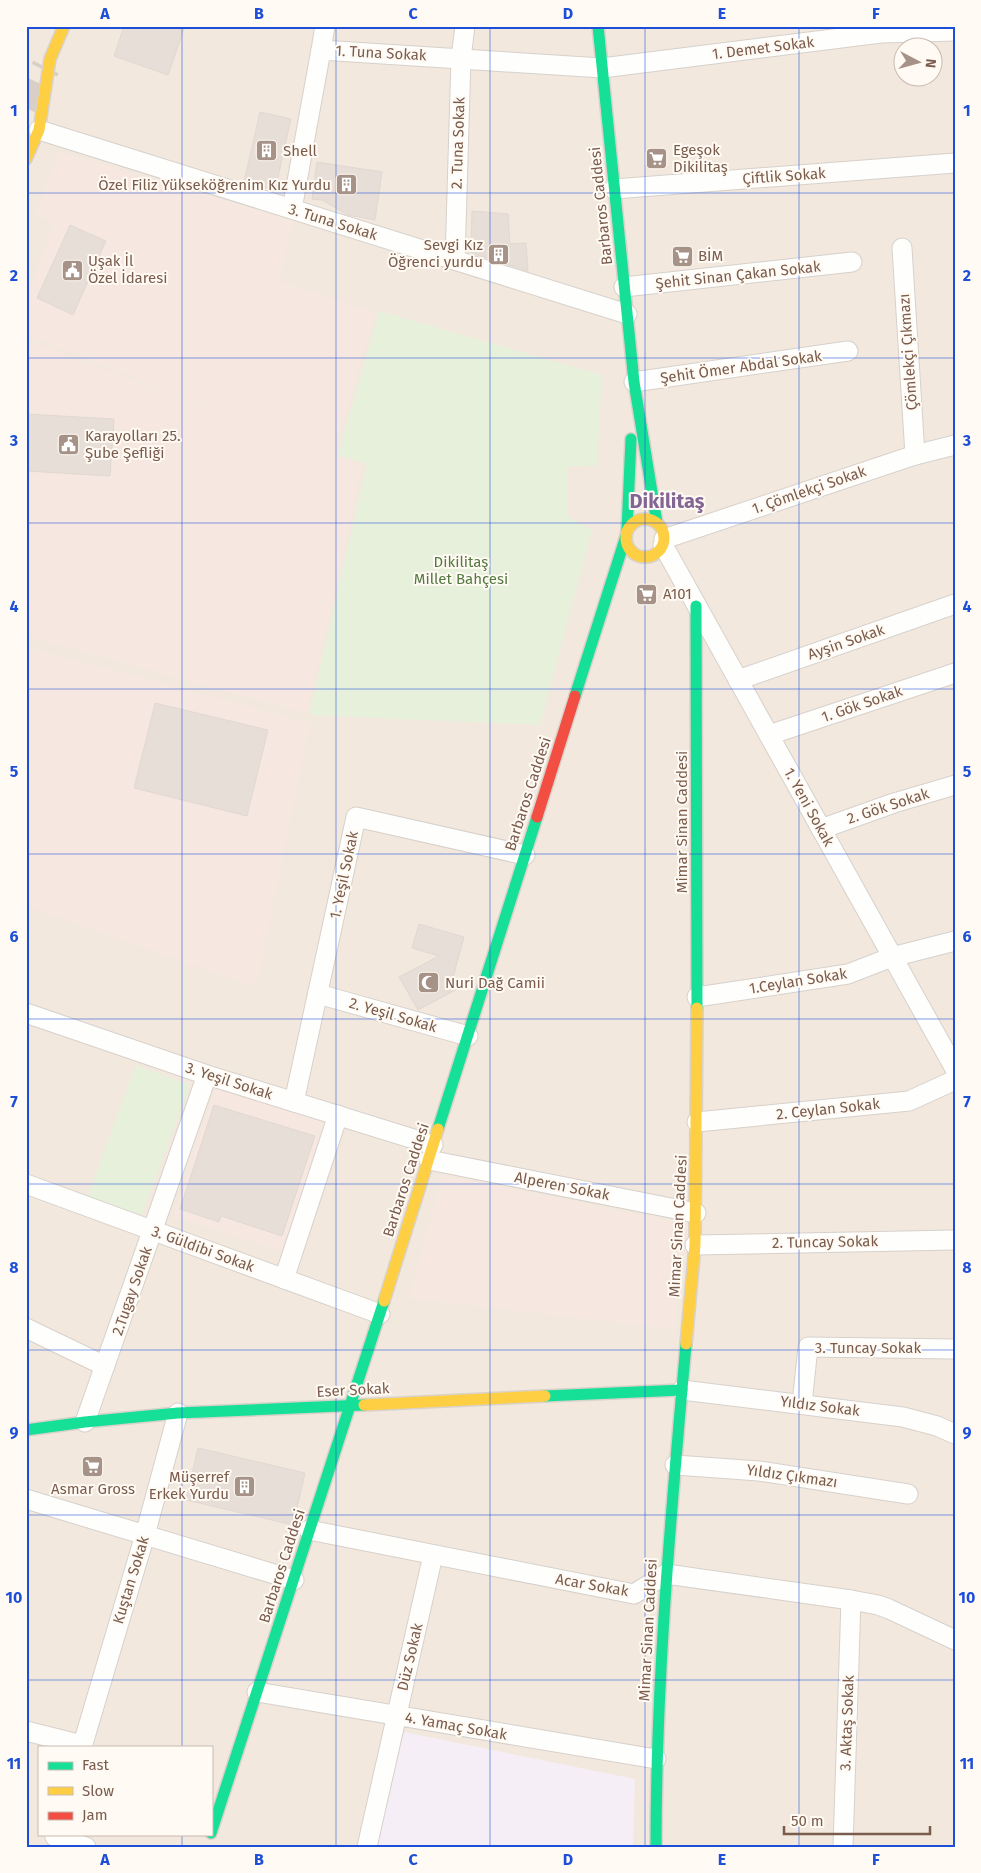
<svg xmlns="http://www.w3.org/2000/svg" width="981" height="1873" viewBox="0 0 981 1873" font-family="'Fira Sans',sans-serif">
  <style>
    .residential { fill: #f2e8de; fill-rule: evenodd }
    .commercial { fill: #f6e8e1 }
    .education { fill: #f6eef6 }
    .green { fill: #e7f0db }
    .building { fill: #e6ded7; stroke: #e2d8d2 }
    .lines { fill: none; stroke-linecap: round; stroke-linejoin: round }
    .highway-tunnel { stroke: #d9cfc7; stroke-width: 28; stroke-dasharray: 28 14; stroke-linecap: butt }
    .street-casing { stroke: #d7d1cb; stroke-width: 21 }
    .fast-casing { stroke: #d9d2cb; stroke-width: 14 }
    .slow-casing { stroke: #d9d2cb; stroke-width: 14 }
    .jam-casing { stroke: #d9d2cb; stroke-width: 14 }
    .street { stroke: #fefefd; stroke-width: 19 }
    .fast { stroke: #16e098; stroke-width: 11 }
    .slow { stroke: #ffcf43; stroke-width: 11 }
    .jam { stroke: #f24e42; stroke-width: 11 }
    .grid { fill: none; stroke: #1d4ed8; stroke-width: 1; stroke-opacity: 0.55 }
    .labels { text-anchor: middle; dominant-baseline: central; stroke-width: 4; stroke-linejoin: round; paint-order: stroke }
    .street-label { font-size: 15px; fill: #7a5c4d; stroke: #fffaf3 }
    .poi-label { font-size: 15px; fill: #7a5c4d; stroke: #fffaf3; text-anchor: start }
    .park-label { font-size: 15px; fill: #537a41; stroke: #fffaf3 }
    .district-label { font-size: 20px; font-weight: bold; fill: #846695; stroke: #fffaf3 }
    .neatline { fill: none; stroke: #1d4ed8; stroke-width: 2 }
    .grid-label { font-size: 16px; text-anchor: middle; font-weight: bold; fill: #1d4ed8 }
  </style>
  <rect width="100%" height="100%" fill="#f9f5f0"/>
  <!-- residential -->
  <path class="residential" d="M26,26H955V1847H26ZM904,48H934V78H904ZM39,1747H211V1834H39Z"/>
  <!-- commercial -->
  <g class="commercial">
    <path d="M60,152L293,221L279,281L375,313L333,455L362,466L307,713L26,636V340L301,443L26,334V301L54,223L35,214Z"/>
    <path d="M26,647L310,723L256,987L26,906Z"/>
    <path d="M216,1085L328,1122L286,1253L174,1216Z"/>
    <path d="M443,1175L683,1224L674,1329L409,1298Z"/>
  </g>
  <!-- education -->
  <path class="education" d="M404,1732L635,1779L633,1847H377Z"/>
  <!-- green -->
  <g class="green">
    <path d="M379,311L602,375L597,465L567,467V516L592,530L540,725L309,715L367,464L338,455Z"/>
    <path d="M136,1065L190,1085L140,1220L86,1200Z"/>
  </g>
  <!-- building -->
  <g class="building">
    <path d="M124,26H185L168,75L114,56Z"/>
    <path d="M260,112L291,119L275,190L244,182Z"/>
    <path d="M317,162L382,172L375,220L348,215L322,200L312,199Z"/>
    <path d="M472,211L508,214L510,244L526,243L528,271L471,253Z"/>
    <path d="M70,225L106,241L73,315L37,298Z"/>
    <path d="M26,414L114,419L110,476L26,471Z"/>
    <path d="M155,703L268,730L247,816L134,788Z"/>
    <path d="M419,924L464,937L453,977L459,988L418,1010L399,977L439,956L412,948Z"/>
    <path d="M214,1105L315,1136L282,1236L221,1216L219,1222L180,1209Z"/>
    <path d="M198,1448L305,1473L293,1525L186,1500Z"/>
  </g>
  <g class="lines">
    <!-- highway-tunnel -->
    <path class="highway-tunnel" d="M26,108L46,67"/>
    <defs>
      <g id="street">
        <path d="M321,50L325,26"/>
        <path d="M39,130L627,314"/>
        <path d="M614,189L955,163"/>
        <path d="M292,209L321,50L602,68L881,33L955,31"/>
        <path d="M902,248L915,455"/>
        <path d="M455,260L461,58L465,26"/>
        <path d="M624,287L852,262"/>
        <path d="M634,382L848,351"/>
        <path d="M664,539L915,455L955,445"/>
        <path d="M663,545L955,1069"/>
        <path d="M738,680L955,604"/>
        <path d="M769,735L955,673"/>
        <path d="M821,829L894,803L955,785"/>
        <path d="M318,994L468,1036"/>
        <path d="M697,997L848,974L892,957L955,941"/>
        <path d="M26,1013L207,1075L433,1145"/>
        <path d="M294,1102L356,817L525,855"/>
        <path d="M697,1122L909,1101L955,1080"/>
        <path d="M429,1160L696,1213"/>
        <path d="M26,1184L380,1314"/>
        <path d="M695,1245L955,1240"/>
        <path d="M284,1279L338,1115"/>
        <path d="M26,1328L105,1366"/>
        <path d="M682,1390L903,1417L937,1426L955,1434"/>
        <path d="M802,1404L808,1347L955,1349"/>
        <path d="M85,1422L207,1075"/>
        <path d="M675,1465L759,1471L908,1494"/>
        <path d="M26,1499L294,1580"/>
        <path d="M309,1530L634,1594L666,1574L851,1600L878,1605L889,1609L955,1640"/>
        <path d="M257,1692L656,1759"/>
        <path d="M26,1731L82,1745"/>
        <path d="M82,1747L145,1535L178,1413"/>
        <path d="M55,1837L86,1847"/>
        <path d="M367,1847L433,1555"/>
        <path d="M843,1847L851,1600"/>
      </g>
      <g id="fast">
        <path d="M598,26L634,382L657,523"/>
        <path d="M627,530L631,439"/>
        <path d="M696,606L697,1008"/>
        <path d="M575,696L626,536"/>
        <path d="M438,1129L537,817"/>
        <path d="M545,1396L682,1390"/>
        <path d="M26,1430L85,1422L178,1413L364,1405"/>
        <path d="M211,1833L384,1301"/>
        <path d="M656,1847C656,1679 671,1512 686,1344"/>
      </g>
      <g id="slow">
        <path d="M26,159L39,130L50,59L64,26"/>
        <circle cx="645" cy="538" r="19"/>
        <path d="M384,1301L438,1129"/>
        <path d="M686,1344L695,1245L697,1008"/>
        <path d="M364,1405L545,1396"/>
      </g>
      <path id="jam" d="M537,817L575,696"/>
    </defs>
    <!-- street casing -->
    <use href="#street" class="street-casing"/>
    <!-- fast casing -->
    <use href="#fast" class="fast-casing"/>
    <!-- slow casing -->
    <use href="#slow" class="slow-casing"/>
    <!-- jam casing -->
    <use href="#jam" class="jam-casing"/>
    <!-- street -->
    <use href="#street" class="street"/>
    <!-- fast -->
    <use href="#fast" class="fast"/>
    <!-- slow -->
    <use href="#slow" class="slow"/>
    <!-- jam -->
    <use href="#jam" class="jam"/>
  </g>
  <!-- grid -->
  <path class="grid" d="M182,26V1747M336,26V1847M490,26V1847M645,26V1847M799,26V1847M26,193H955M26,358H955M26,523H955M26,689H955M26,854H955M26,1019H955M26,1184H955M26,1350H955M26,1515H955M26,1680H955M182,1834V1847"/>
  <!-- icons -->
  <defs>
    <symbol id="building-square" viewBox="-11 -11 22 22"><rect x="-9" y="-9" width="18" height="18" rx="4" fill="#a69286" stroke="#fffaf3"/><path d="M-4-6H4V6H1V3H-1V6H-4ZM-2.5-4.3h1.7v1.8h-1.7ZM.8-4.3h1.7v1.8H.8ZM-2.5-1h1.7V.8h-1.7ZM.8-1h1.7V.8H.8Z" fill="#fff"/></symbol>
    <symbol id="supermarket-square" viewBox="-11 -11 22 22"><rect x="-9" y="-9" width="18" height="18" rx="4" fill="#a69286" stroke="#fffaf3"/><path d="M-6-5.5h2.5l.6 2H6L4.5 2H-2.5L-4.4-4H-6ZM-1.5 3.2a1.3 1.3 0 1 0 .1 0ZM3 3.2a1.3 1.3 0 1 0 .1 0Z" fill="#fff"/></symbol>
    <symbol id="civic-square" viewBox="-11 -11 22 22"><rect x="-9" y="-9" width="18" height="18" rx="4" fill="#a69286" stroke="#fffaf3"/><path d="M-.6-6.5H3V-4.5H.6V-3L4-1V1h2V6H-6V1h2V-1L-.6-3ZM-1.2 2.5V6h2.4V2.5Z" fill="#fff"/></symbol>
    <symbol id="mosque-square" viewBox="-11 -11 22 22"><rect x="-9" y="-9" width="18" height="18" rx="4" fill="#a69286" stroke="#fffaf3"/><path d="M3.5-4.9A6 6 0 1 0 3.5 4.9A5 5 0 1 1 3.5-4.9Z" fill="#fff"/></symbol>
  </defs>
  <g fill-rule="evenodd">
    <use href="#building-square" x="254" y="138" width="25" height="25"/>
    <use href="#supermarket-square" x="644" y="146" width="25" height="25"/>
    <use href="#building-square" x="334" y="172" width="25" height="25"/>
    <use href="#building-square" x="486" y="242" width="25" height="25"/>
    <use href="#supermarket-square" x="670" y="244" width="25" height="25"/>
    <use href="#civic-square" x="60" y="258" width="25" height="25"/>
    <use href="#civic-square" x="56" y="432" width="25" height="25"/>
    <use href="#supermarket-square" x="634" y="582" width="25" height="25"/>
    <use href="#mosque-square" x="416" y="970" width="25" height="25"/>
    <use href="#supermarket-square" x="80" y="1454" width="25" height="25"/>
    <use href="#building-square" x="232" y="1474" width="25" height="25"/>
  </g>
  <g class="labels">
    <!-- street labels -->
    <g class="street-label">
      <text transform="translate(763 48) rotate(-7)">1. Demet Sokak</text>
      <text transform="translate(381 53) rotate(3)">1. Tuna Sokak</text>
      <text transform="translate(458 143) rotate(-88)">2. Tuna Sokak</text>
      <text transform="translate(784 176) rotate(-4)">Çiftlik Sokak</text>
      <text transform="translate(601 206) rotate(-96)">Barbaros Caddesi</text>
      <text transform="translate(333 222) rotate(17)">3. Tuna Sokak</text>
      <text transform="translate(738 275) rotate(-6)">Şehit Sinan Çakan Sokak</text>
      <text transform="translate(908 352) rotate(-94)">Çömlekçi Çıkmazı</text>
      <text transform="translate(741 367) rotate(-8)">Şehit Ömer Abdal Sokak</text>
      <text transform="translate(809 490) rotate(-19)">1. Çömlekçi Sokak</text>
      <text transform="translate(846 642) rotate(-19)">Ayşin Sokak</text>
      <text transform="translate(862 704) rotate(-19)">1. Gök Sokak</text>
      <text transform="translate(528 794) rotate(-72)">Barbaros Caddesi</text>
      <text transform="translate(888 806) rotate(-18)">2. Gök Sokak</text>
      <text transform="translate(809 807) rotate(61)">1. Yeni Sokak</text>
      <text transform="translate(682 822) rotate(-90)">Mimar Sinan Caddesi</text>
      <text transform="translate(344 875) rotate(-78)">1. Yeşil Sokak</text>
      <text transform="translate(798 981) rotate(-9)">1.Ceylan Sokak</text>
      <text transform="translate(393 1015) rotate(16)">2. Yeşil Sokak</text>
      <text transform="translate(229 1081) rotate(18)">3. Yeşil Sokak</text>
      <text transform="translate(828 1109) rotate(-6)">2. Ceylan Sokak</text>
      <text transform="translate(406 1180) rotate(-72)">Barbaros Caddesi</text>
      <text transform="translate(562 1186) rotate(11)">Alperen Sokak</text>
      <text transform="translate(678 1226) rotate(-87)">Mimar Sinan Caddesi</text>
      <text transform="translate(825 1242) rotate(-1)">2. Tuncay Sokak</text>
      <text transform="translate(203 1249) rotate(20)">3. Güldibi Sokak</text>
      <text transform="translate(132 1291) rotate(-71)">2.Tugay Sokak</text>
      <text x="868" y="1348">3. Tuncay Sokak</text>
      <text transform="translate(353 1390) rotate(-3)">Eser Sokak</text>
      <text transform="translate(820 1406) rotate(7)">Yıldız Sokak</text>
      <text transform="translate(792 1476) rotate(8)">Yıldız Çıkmazı</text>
      <text transform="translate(282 1566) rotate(-72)">Barbaros Caddesi</text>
      <text transform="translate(131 1580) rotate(-73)">Kuştan Sokak</text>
      <text transform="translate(592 1585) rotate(10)">Acar Sokak</text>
      <text transform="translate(648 1630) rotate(-87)">Mimar Sinan Caddesi</text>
      <text transform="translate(410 1657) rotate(-77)">Düz Sokak</text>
      <text transform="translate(847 1723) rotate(-88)">3. Aktaş Sokak</text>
      <text transform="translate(456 1726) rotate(10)">4. Yamaç Sokak</text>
    </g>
    <!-- poi labels -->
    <g class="poi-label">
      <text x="673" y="150">Egeşok<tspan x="673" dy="17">Dikilitaş</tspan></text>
      <text x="283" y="151">Shell</text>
      <text x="331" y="185" text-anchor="end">Özel Filiz Yükseköğrenim Kız Yurdu</text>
      <text x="483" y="245" text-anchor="end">Sevgi Kız<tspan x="483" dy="17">Öğrenci yurdu</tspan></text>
      <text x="698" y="256">BİM</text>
      <text x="88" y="261">Uşak İl<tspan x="88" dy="17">Özel İdaresi</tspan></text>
      <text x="85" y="436">Karayolları 25.<tspan x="85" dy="17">Şube Şefliği</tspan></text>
      <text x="663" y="594">A101</text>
      <text x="445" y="983">Nuri Dağ Camii</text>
      <text x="229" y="1477" text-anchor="end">Müşerref<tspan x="229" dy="17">Erkek Yurdu</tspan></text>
      <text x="93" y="1489" text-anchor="middle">Asmar Gross</text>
    </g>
    <!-- park labels -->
    <g class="park-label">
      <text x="461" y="562">Dikilitaş<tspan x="461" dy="17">Millet Bahçesi</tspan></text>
    </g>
    <!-- district labels -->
    <g class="district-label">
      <text x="667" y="501">Dikilitaş</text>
    </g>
  </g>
  <!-- border -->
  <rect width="981" height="1873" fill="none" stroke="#fffaf3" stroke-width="55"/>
  <!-- legend -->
  <rect x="38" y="1746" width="175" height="90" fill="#fffaf3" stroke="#cabbb1"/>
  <rect x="48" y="1762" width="25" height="8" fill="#16e098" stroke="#cabbb1"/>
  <text x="82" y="1770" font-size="15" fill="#7a5c4d">Fast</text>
  <rect x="48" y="1787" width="25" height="8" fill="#ffcf43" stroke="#cabbb1"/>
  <text x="82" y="1796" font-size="15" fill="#7a5c4d">Slow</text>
  <rect x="48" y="1812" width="25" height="8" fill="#f24e42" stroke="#cabbb1"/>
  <text x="82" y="1820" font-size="15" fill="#7a5c4d">Jam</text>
  <!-- north arrow -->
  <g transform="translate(918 62) rotate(96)"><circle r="24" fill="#fffaf3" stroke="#cabbb1"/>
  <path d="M0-4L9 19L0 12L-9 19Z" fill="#a69286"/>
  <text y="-8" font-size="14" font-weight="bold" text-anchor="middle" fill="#7a5c4d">N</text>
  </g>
  <!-- scale -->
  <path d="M784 1826v8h146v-8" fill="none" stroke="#7a5c4d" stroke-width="2.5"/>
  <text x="791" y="1826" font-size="15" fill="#7a5c4d" stroke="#fffaf3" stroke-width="4" paint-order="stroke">50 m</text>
  <rect x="28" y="28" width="926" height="1818" class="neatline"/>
  <g class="grid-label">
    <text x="105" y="19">A</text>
    <text x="259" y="19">B</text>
    <text x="413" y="19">C</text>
    <text x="568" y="19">D</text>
    <text x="722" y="19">E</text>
    <text x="876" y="19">F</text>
    <text x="14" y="116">1</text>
    <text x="967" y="116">1</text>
    <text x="14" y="281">2</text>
    <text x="967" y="281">2</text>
    <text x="14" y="446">3</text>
    <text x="967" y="446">3</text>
    <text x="14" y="612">4</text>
    <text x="967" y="612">4</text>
    <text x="14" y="777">5</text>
    <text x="967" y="777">5</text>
    <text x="14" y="942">6</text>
    <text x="967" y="942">6</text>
    <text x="14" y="1107">7</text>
    <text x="967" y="1107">7</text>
    <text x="14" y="1273">8</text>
    <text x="967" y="1273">8</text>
    <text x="14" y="1438">9</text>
    <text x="967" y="1438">9</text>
    <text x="14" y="1603">10</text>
    <text x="967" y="1603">10</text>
    <text x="14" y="1769">11</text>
    <text x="967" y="1769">11</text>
    <text x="105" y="1865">A</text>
    <text x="259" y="1865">B</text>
    <text x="413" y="1865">C</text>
    <text x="568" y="1865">D</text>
    <text x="722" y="1865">E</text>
    <text x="876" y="1865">F</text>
  </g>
</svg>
